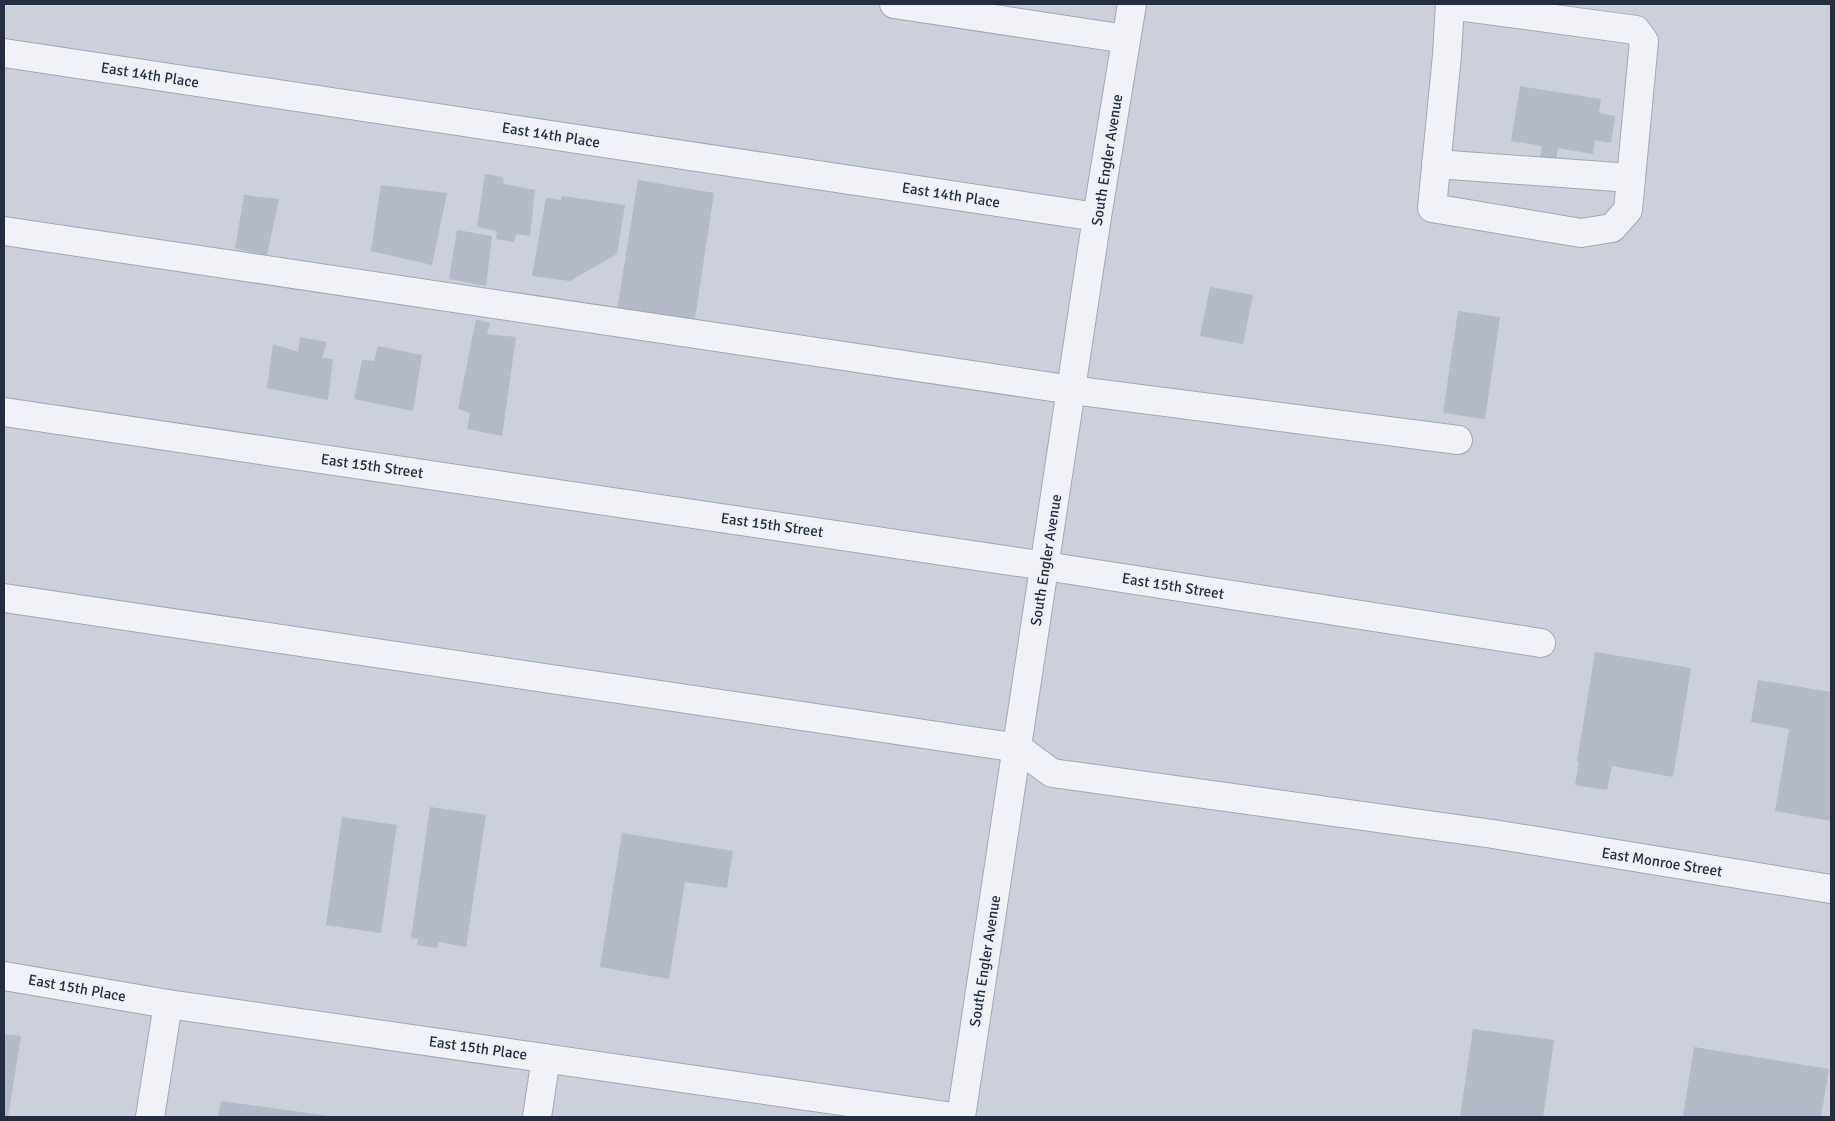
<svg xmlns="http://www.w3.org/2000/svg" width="1835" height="1121" viewBox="0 0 1835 1121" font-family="Signika,sans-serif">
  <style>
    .built { fill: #cbd0db }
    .building { fill: #b4bac6 }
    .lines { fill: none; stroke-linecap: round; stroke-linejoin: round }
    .minor-casing { stroke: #a3a8b3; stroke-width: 30 }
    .minor { stroke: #f1f2f7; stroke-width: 28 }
    .labels { text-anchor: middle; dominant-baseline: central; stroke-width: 4.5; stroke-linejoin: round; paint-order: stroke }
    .street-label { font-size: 15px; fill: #252e41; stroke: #edf0f6 }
  </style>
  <rect width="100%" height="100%" fill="#dee1e9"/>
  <!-- built -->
  <rect class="built" x="4" y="4" width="1827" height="1113"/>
  <!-- building -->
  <g class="building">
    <path d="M1520,86L1601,99L1599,113L1615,116L1611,143L1595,140L1593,154L1558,148L1556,161L1540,158L1542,146L1511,141Z"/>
    <path d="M485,174L503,177L504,184L535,190L530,236L516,234L514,242L496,239L497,231L477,227Z"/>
    <path d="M638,180L714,193L694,325L617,310Z"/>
    <path d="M381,185L447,193L432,265L371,251Z"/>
    <path d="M244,195L279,199L267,255L235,249Z"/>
    <path d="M562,196L625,205L617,254L570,281L532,276L546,198L561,200Z"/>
    <path d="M457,230L492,236L486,286L449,279Z"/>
    <path d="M1210,287L1253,295L1243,344L1200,336Z"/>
    <path d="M1458,311L1500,317L1485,419L1443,413Z"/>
    <path d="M476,319L490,323L487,334L516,337L502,436L467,429L470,413L458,409Z"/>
    <path d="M300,337L327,342L322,358L333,359L328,400L267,388L273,344L298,352Z"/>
    <path d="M378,346L422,355L413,411L354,399L362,360L374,361Z"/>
    <path d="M1595,652L1691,668L1673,777L1612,766L1607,790L1575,785L1579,762L1577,761Z"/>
    <path d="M1758,680L1831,692V821L1775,811L1789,729L1751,722Z"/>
    <path d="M430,807L486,815L466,947L438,942L437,948L417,945L418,939L411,938Z"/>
    <path d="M342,817L397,825L381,933L326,925Z"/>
    <path d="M622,833L733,851L727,888L685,882L669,979L600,967Z"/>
    <path d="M1473,1029L1554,1040L1543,1117H1460Z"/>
    <path d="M4,1034L21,1036L8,1117H4Z"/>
    <path d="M1694,1047L1829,1069L1821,1117L1683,1116Z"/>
    <path d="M221,1101L329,1116V1117H218Z"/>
  </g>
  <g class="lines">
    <defs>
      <g id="minor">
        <path d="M894,4L1126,39"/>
        <path d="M1450,4L1447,55L1432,208L1581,233L1612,228L1628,210L1644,41L1636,30L1450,5"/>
        <path d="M4,53L1097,217"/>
        <path d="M1436,164L1631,178"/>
        <path d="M4,231L1072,390L1458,440"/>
        <path d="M4,412L1045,566L1541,643"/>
        <path d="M4,598L1018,748L1052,773L1493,834L1831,889"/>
        <path d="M4,976L168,1004L953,1117"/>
        <path d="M150,1117L168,1004"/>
        <path d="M537,1117L546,1058"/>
        <path d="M961,1117L1097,217L1132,4"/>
      </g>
    </defs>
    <!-- minor casing -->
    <use href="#minor" class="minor-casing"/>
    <!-- minor -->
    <use href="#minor" class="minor"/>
  </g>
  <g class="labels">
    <!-- street labels -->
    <g class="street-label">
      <text transform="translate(150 75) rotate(9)">East 14th Place</text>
      <text transform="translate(551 135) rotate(9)">East 14th Place</text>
      <text transform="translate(1107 160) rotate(-81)">South Engler Avenue</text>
      <text transform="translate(951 195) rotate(9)">East 14th Place</text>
      <text transform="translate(372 466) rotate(8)">East 15th Street</text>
      <text transform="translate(772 525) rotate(8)">East 15th Street</text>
      <text transform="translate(1046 560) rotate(-81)">South Engler Avenue</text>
      <text transform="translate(1173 586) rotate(9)">East 15th Street</text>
      <text transform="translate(1662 862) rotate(9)">East Monroe Street</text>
      <text transform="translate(985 961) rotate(-81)">South Engler Avenue</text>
      <text transform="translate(77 988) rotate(10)">East 15th Place</text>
      <text transform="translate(478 1048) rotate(8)">East 15th Place</text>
    </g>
  </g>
  <!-- border -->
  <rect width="1835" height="1121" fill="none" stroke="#252e41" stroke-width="10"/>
</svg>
